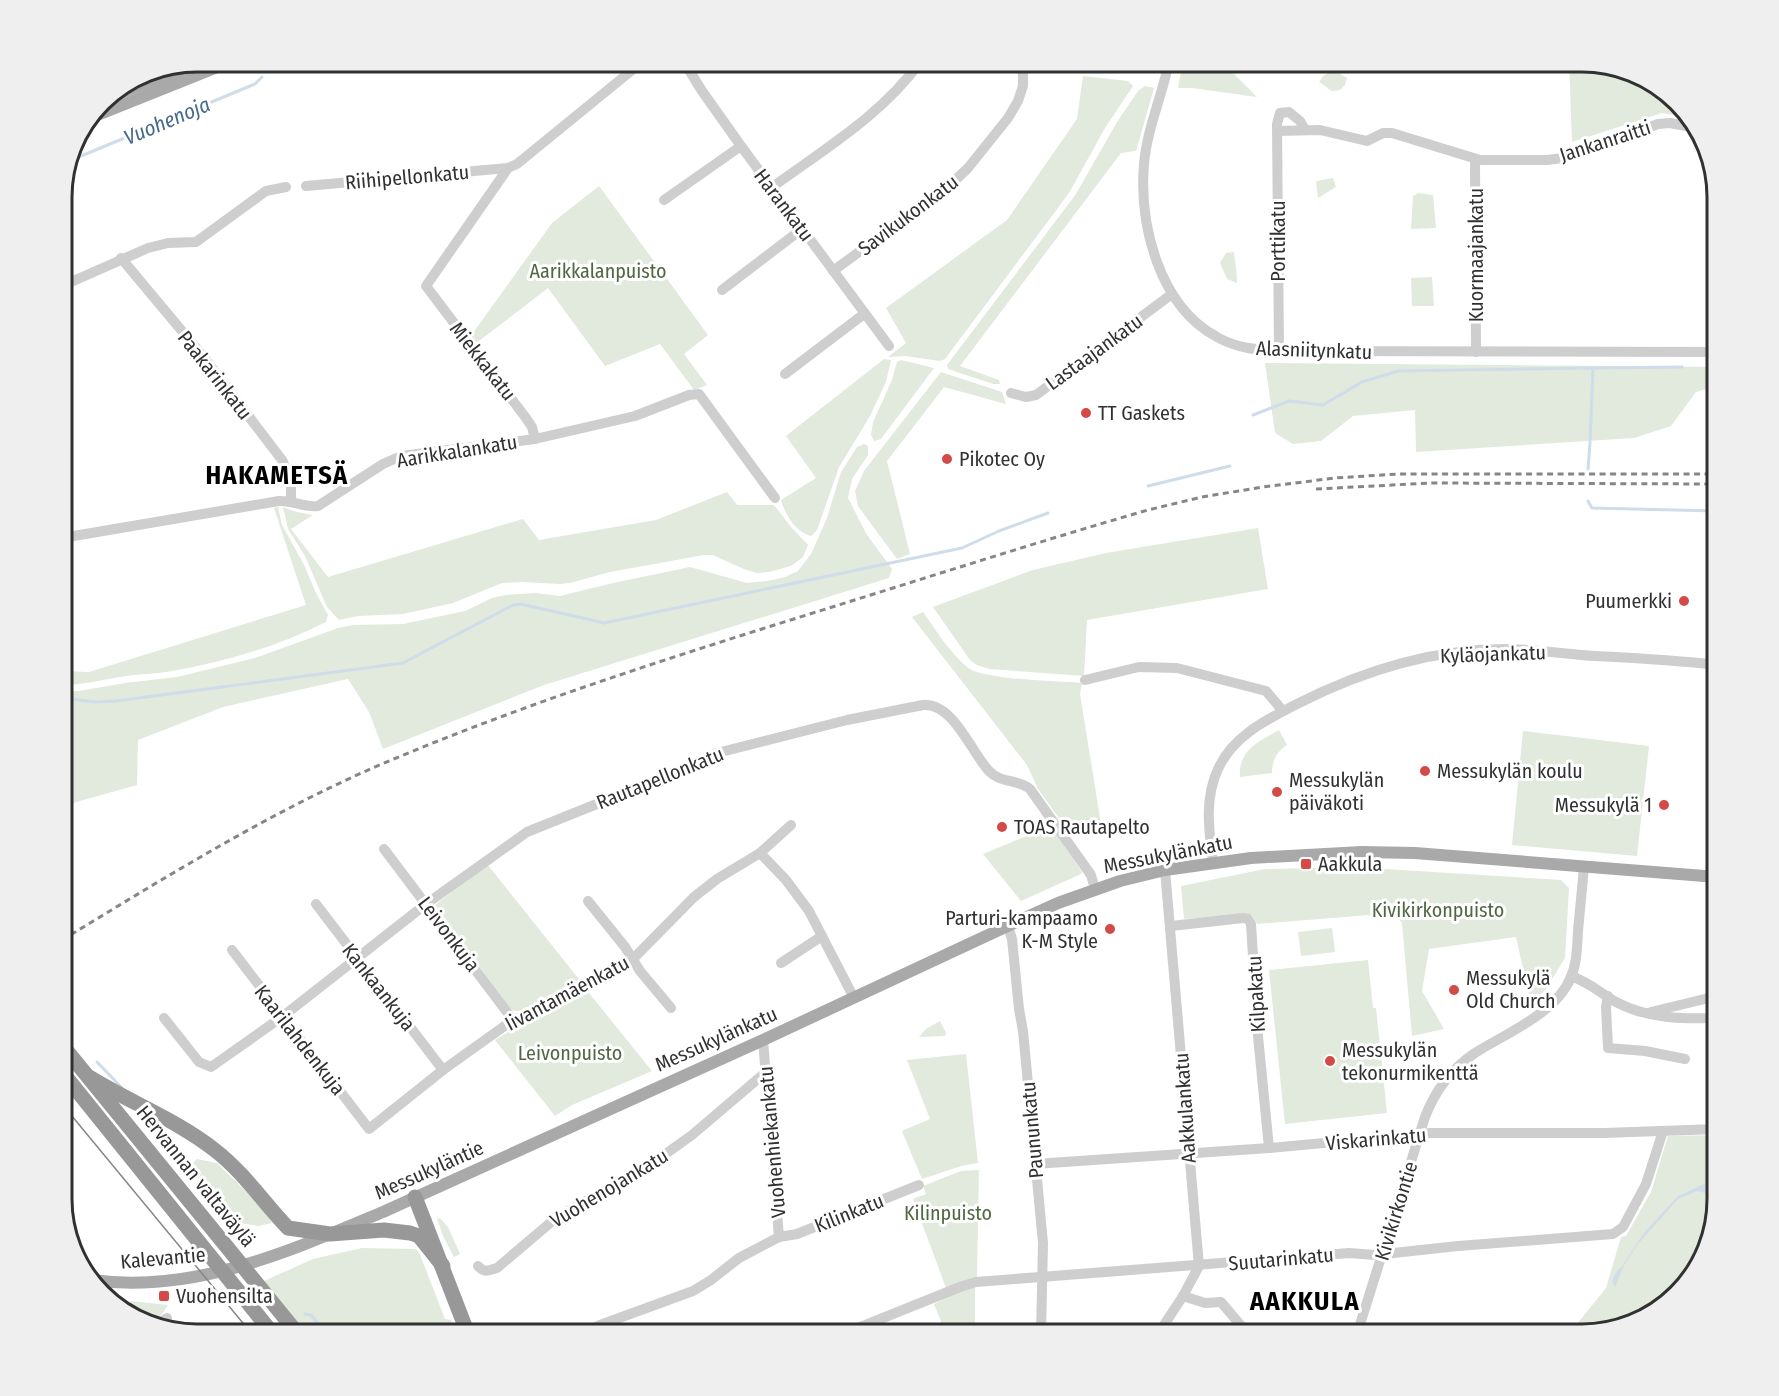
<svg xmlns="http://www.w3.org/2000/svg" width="1779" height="1396" viewBox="0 0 1779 1396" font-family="'Fira Sans Condensed',sans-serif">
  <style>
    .green { fill: #e2e9dd }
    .water { fill: #cfdce9 }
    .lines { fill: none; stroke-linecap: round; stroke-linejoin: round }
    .stream { stroke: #cfdce9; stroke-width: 3 }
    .minor { stroke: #cecece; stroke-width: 10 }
    .major { stroke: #a9a9a9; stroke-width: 12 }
    .highway { stroke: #989898; stroke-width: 15 }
    .tram { stroke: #868686; stroke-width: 1.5 }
    .rail { stroke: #868686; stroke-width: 3; stroke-dasharray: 6 4.5; stroke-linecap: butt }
    .poi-dot { fill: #d34a47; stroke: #fff; stroke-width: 2 }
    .labels { text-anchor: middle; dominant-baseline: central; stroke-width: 6; stroke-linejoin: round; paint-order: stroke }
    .street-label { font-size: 20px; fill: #313131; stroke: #fff }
    .park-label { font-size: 20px; fill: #506842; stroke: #fff }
    .poi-label { font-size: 20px; fill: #313131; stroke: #fff; text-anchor: start }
    .water-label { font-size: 21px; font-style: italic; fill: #466a8b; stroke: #fff }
    .district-label { font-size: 26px; font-weight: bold; letter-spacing: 1.5px; fill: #000; stroke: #fff }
    .rim { fill: none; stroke: #313131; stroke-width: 3 }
  </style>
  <rect width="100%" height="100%" fill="#fff"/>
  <!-- green -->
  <g class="green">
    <path d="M1183,62H1222L1257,97L1192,88H1178Z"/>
    <path d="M1569,62C1609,61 1655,75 1681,108L1678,116L1662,113L1572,142Z"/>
    <path d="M1334,70L1347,78L1345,85L1340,90L1332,91L1319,82L1323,76Z"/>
    <path d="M1083,76L1128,81L1133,86L1105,128L1069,193L945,359L940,361L905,356L888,357L906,343L886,308L1007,220L1077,119Z"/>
    <path d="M1145,86L1154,88L1136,151L1121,153L960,366L999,380L1000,384H993L948,369L947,365L1076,194L1117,122L1138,91Z"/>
    <path d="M1333,178L1336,187L1318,198L1316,181Z"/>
    <path d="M599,186L708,335L684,354L707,385L694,390L660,344L605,366L548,288L475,344L470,337L552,223Z"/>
    <path d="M1418,193L1433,195L1436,228L1411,229L1413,196Z"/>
    <path d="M1234,252C1235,263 1237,272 1237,283L1227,279L1220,263L1226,253Z"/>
    <path d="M1432,277L1434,306H1412L1411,278Z"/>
    <path d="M884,359L891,360L886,382L870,416L839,467L817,530L811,536C796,533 785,514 781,500L816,478L786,436Z"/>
    <path d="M901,360L934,368L881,439L874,441L871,435L873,422L892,380L897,362Z"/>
    <path d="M1265,363L1717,367V386L1696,392L1671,426L1634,438L1416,452L1415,410L1353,416L1321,441L1293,444L1275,433Z"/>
    <path d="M941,372L1002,392L1006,404L944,387L887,461L910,554L897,559L858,506L855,491L864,471Z"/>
    <path d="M864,444L868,446V455L852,479L848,498L867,535L892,569L889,578L544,685L383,749L369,712L348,679L223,707L138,740L137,785L62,806V691H79L125,683L177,677L255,658L338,628L353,625L403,624L465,611L492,598L505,595L535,593L560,596L613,583L690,567L747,583L767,581L785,577L798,571L811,554L827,518L841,472L857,447Z"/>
    <path d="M727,492L737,505H774L791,527L808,545L803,557L791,566L769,572L757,573L746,570L713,555H704L610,572L570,583L560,584L522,582L502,583L453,603L403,614L358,616L339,620L327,607L305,556L288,529L283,507L297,512L313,515L291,529L328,577L523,519L539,540L656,520Z"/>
    <path d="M278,507L282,525L304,565L316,593L328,615L326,622C279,646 225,662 172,671C157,674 141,674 126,676C104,679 84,685 62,685V671L89,672L306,605L274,508Z"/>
    <path d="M1258,528L1268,589L1087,620L1084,676L990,669L977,665L970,660L933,607L1033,570L1106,553Z"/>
    <path d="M923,612C936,630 949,652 967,667C982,680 1059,681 1082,683L1080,694L1102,830L1091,832L1066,828L1038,789L1027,765L912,617Z"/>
    <path d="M1279,730L1287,745C1276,752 1272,762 1272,773L1240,777C1238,750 1258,742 1279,730Z"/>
    <path d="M1523,731L1649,746L1637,856L1512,845Z"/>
    <path d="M1051,826L1082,872L1081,874L1021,901L983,854Z"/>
    <path d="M487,864L582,983L520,1011H515L510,1009L435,905Z"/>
    <path d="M1353,867L1561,880L1569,888L1565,958L1546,989L1531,1004L1516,937L1429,949L1422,991L1444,1029L1412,1036L1402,923L1394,913L1257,924L1252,915L1184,919L1181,886L1265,869Z"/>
    <path d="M1332,928L1335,952L1301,956L1298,932Z"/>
    <path d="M1368,960L1373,1008H1376L1387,1113L1285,1124L1269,970Z"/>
    <path d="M589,993L652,1071L572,1105L555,1116L495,1040C525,1021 556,1007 589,993Z"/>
    <path d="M940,1021L946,1033L945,1036L919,1037L926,1029Z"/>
    <path d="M966,1054L978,1163L961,1166L922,1179L902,1131L930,1119L907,1060Z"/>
    <path d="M1717,1135V1199L1710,1243L1684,1288L1642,1321L1582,1334H1569L1606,1288L1621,1237L1626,1236L1651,1192L1668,1136Z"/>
    <path d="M197,1159L217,1163L261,1206L272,1223L259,1226L238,1223L195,1175L192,1164Z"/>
    <path d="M979,1170L977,1278L946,1288L913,1199L926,1194L923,1186L961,1171Z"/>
    <path d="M440,1218L448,1227L460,1254L454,1257L443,1236L437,1219Z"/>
    <path d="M362,1248L415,1249L419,1252L445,1319L451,1320L461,1334H308L264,1281L313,1259Z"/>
    <path d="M975,1286V1334H946L934,1304L958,1292Z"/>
    <path d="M130,1301L168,1305L162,1314L148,1325L130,1315Z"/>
  </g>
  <!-- water -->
  <path class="water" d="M1715,1179L1717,1180V1183L1710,1194L1697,1191L1678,1199L1637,1245L1623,1267L1615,1287L1612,1280L1618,1270L1621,1268L1644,1233L1678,1196Z"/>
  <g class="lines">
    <!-- stream -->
    <g class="stream">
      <path d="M69,161L255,84L262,77"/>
      <path d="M1594,368L1682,367"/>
      <path d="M1253,415L1289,401L1323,405L1362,382L1398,371L1593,368L1590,441"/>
      <path d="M1588,469L1590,443"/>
      <path d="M1148,486L1230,466"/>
      <path d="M1588,501L1592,508L1717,511"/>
      <path d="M62,698L95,702L116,701L403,663L513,605L521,604L604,623L962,548L999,531L1048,513"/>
      <path d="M97,1062L122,1088"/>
      <path d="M160,1136L214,1191L219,1203"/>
      <path d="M305,1314L311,1315L327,1334"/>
    </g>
    <!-- minor -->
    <g class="minor">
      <path d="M684,62L702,91L741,146L889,346"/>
      <path d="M1169,62C1162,96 1147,129 1144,164C1139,225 1159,306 1217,337C1236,348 1257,350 1279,351L1717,352"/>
      <path d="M1277,131L1320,130L1367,141L1383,133H1392L1480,160H1547L1563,158L1658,124L1670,123L1697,128"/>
      <path d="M1475,159L1476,352"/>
      <path d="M306,186L508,168"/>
      <path d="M771,188C823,150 882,115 920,62"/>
      <path d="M664,200L741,146"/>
      <path d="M121,258L202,355L282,460L291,479V500"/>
      <path d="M833,271L949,186L968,168L1008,118L1018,101L1023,86V74L1019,62"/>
      <path d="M62,286L148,248L168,243L196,242L266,191L286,187"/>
      <path d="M722,290L802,229"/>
      <path d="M1279,351L1277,124L1280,113L1289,112L1300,121L1305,130"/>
      <path d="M785,374L864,314"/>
      <path d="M1011,393L1026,397L1036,395L1172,294"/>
      <path d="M535,439L532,427L526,418L426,286L508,168L517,164L642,62"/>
      <path d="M62,538L279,501C293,500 304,508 318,506L383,464L401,456L535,439L635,416L689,395L699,394L775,498"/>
      <path d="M1085,680L1139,667L1177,668L1266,691L1283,711"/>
      <path d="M384,849L513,1020"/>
      <path d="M760,853L786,880L809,911L854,998"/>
      <path d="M1213,863C1209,831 1204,799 1218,769C1233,736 1266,720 1297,704C1362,671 1431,649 1505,649C1535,649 1565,654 1595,656C1636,658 1677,660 1717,665"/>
      <path d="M588,901L625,947L640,971L671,1008"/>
      <path d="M316,904L443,1070"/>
      <path d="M1008,926L1012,939L1019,1009L1023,1031L1043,1243L1041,1334"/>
      <path d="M1171,926L1243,918L1248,919L1251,924L1258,1036L1269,1148"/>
      <path d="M232,950L369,1129L443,1070L513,1020L594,983L632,960L694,897L717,879L760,853L791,825"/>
      <path d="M781,963L822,936"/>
      <path d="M1571,976C1592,984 1599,992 1616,1002C1648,1019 1683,1019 1717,1018"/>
      <path d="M1608,996L1606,1007L1608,1048L1645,1051L1685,1059"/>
      <path d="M1651,1012L1717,996"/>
      <path d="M164,1018L199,1062L211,1067L282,1017L426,904L527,832L639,787L717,753L847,720L923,705C953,702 971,752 989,771C1000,783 1018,779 1030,789L1091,875L1095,889"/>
      <path d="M1035,1164L1269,1148L1431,1133H1604L1717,1129"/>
      <path d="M779,1237L797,1234L919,1185"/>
      <path d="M478,1266C484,1273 488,1271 497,1268L556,1218L589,1199L628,1181L692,1135L766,1072"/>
      <path d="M1183,1296L1205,1303L1221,1302L1248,1334"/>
      <path d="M155,1326L167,1318"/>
      <path d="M581,1334L600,1325L693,1291L711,1280L739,1258L779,1237L763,1040"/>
      <path d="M843,1334L960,1287L976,1282L1349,1253L1375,1255L1458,1246L1613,1234L1623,1227L1646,1184L1663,1131"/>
      <path d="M1158,1334L1183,1296L1199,1266L1165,870"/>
      <path d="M1357,1334L1425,1117C1435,1091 1451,1069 1475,1053C1506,1033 1556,1014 1571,977C1577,963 1577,947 1578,931C1580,910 1582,889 1584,867"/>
    </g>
    <!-- major -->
    <g class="major">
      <path d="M105,99L202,62"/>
      <path d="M90,118L230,62"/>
      <path d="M92,1280C195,1294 290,1251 383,1212L763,1040L1027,917L1058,903L1120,881L1165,870L1251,858L1362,852L1415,853L1717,877"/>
    </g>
    <!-- highway -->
    <g class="highway">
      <path d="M62,1045L298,1334"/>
      <path d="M62,1072L273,1334"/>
      <path d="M89,1077C131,1103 177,1120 216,1151C244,1173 264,1203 288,1228L330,1234L384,1230L410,1233L419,1236L443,1266"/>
      <path d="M415,1197L468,1334"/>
    </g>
    <!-- tram -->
    <path class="tram" d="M62,1104L252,1334"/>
    <!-- rail -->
    <g class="rail">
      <path d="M1316,489L1431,483L1717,484"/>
      <path d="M62,940C166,877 270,812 382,764C523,704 669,658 816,612C926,578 1037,542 1148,510L1202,497L1263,487L1335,478L1398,474H1717"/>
    </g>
  </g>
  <!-- markers -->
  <g class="poi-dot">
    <circle cx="1086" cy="413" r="6"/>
    <circle cx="947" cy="459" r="6"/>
    <circle cx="1684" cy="601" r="6"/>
    <circle cx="1425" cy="771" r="6"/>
    <circle cx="1277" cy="792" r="6"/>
    <circle cx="1664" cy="805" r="6"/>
    <circle cx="1002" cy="827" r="6"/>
    <rect x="1300" y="858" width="12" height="12" rx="3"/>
    <circle cx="1110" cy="929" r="6"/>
    <circle cx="1454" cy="990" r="6"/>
    <circle cx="1330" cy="1061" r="6"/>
    <rect x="158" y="1290" width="12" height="12" rx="3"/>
  </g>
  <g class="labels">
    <!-- street labels -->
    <g class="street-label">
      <text transform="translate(1605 141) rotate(-18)">Jankanraitti</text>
      <text transform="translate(407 177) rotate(-5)">Riihipellonkatu</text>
      <text transform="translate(784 205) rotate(53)">Harankatu</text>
      <text transform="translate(908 215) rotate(-37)">Savikukonkatu</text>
      <text transform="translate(1278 241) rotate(-90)">Porttikatu</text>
      <text transform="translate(1476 255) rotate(-90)">Kuormaajankatu</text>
      <text transform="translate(1314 350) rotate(2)">Alasniitynkatu</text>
      <text transform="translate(1094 352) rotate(-36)">Lastaajankatu</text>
      <text transform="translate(483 361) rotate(52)">Miekkakatu</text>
      <text transform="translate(215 375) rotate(52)">Paakarinkatu</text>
      <text transform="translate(457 451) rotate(-9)">Aarikkalankatu</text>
      <text transform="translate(1493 654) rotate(-2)">Kyläojankatu</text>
      <text transform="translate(660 778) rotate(-22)">Rautapellonkatu</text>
      <text transform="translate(1168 854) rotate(-11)">Messukylänkatu</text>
      <text transform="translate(449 934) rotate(53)">Leivonkuja</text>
      <text transform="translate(379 987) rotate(52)">Kankaankuja</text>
      <text transform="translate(567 993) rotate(-28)">Iivantamäenkatu</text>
      <text transform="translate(1256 994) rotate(-93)">Kilpakatu</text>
      <text transform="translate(716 1039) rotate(-24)">Messukylänkatu</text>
      <text transform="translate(300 1040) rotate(52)">Kaarilahdenkuja</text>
      <text transform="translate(1185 1108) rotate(-94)">Aakkulankatu</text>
      <text transform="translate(1032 1130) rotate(-95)">Paununkatu</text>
      <text transform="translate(1376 1139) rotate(-5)">Viskarinkatu</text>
      <text transform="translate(772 1142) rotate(-95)">Vuohenhiekankatu</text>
      <text transform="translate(429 1170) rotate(-24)">Messukyläntie</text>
      <text transform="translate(196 1176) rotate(51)">Hervannan valtaväylä</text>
      <text transform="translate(609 1188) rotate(-31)">Vuohenojankatu</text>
      <text transform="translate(1396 1211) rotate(-73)">Kivikirkontie</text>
      <text transform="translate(849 1213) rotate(-22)">Kilinkatu</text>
      <text transform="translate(163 1258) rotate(-5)">Kalevantie</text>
      <text transform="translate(1281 1259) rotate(-5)">Suutarinkatu</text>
    </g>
    <!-- park labels -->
    <g class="park-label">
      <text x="598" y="271">Aarikkalanpuisto</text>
      <text x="1438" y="910">Kivikirkonpuisto</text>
      <text x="570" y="1053">Leivonpuisto</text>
      <text x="948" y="1213">Kilinpuisto</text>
    </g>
    <!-- poi labels -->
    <g class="poi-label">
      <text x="1098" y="413">TT Gaskets</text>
      <text x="959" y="459">Pikotec Oy</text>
      <text x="1672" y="601" text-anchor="end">Puumerkki</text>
      <text x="1437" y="771">Messukylän koulu</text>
      <text x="1289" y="780">Messukylän<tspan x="1289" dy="23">päiväkoti</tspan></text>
      <text x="1652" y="805" text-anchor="end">Messukylä 1</text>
      <text x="1014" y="827">TOAS Rautapelto</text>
      <text x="1318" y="864">Aakkula</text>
      <text x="1098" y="918" text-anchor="end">Parturi-kampaamo<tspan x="1098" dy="23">K-M Style</tspan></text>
      <text x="1466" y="978">Messukylä<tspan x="1466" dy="23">Old Church</tspan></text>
      <text x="1342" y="1050">Messukylän<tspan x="1342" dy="23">tekonurmikenttä</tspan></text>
      <text x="176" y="1296">Vuohensilta</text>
    </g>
    <!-- water labels -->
    <g class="water-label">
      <text transform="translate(167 121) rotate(-23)">Vuohenoja</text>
    </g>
    <!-- district labels -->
    <g class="district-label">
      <text x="277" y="475">HAKAMETSÄ</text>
      <text x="1305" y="1301">AAKKULA</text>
    </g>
  </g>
  <!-- crop -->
  <path d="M0 0H1779V1396H0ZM197 72H1582A125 125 0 0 1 1707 197V1199A125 125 0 0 1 1582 1324H197A125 125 0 0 1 72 1199V197A125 125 0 0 1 197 72Z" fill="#efefef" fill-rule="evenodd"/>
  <path class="rim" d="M197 72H1582A125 125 0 0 1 1707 197V1199A125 125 0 0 1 1582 1324H197A125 125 0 0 1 72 1199V197A125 125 0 0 1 197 72Z"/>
</svg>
